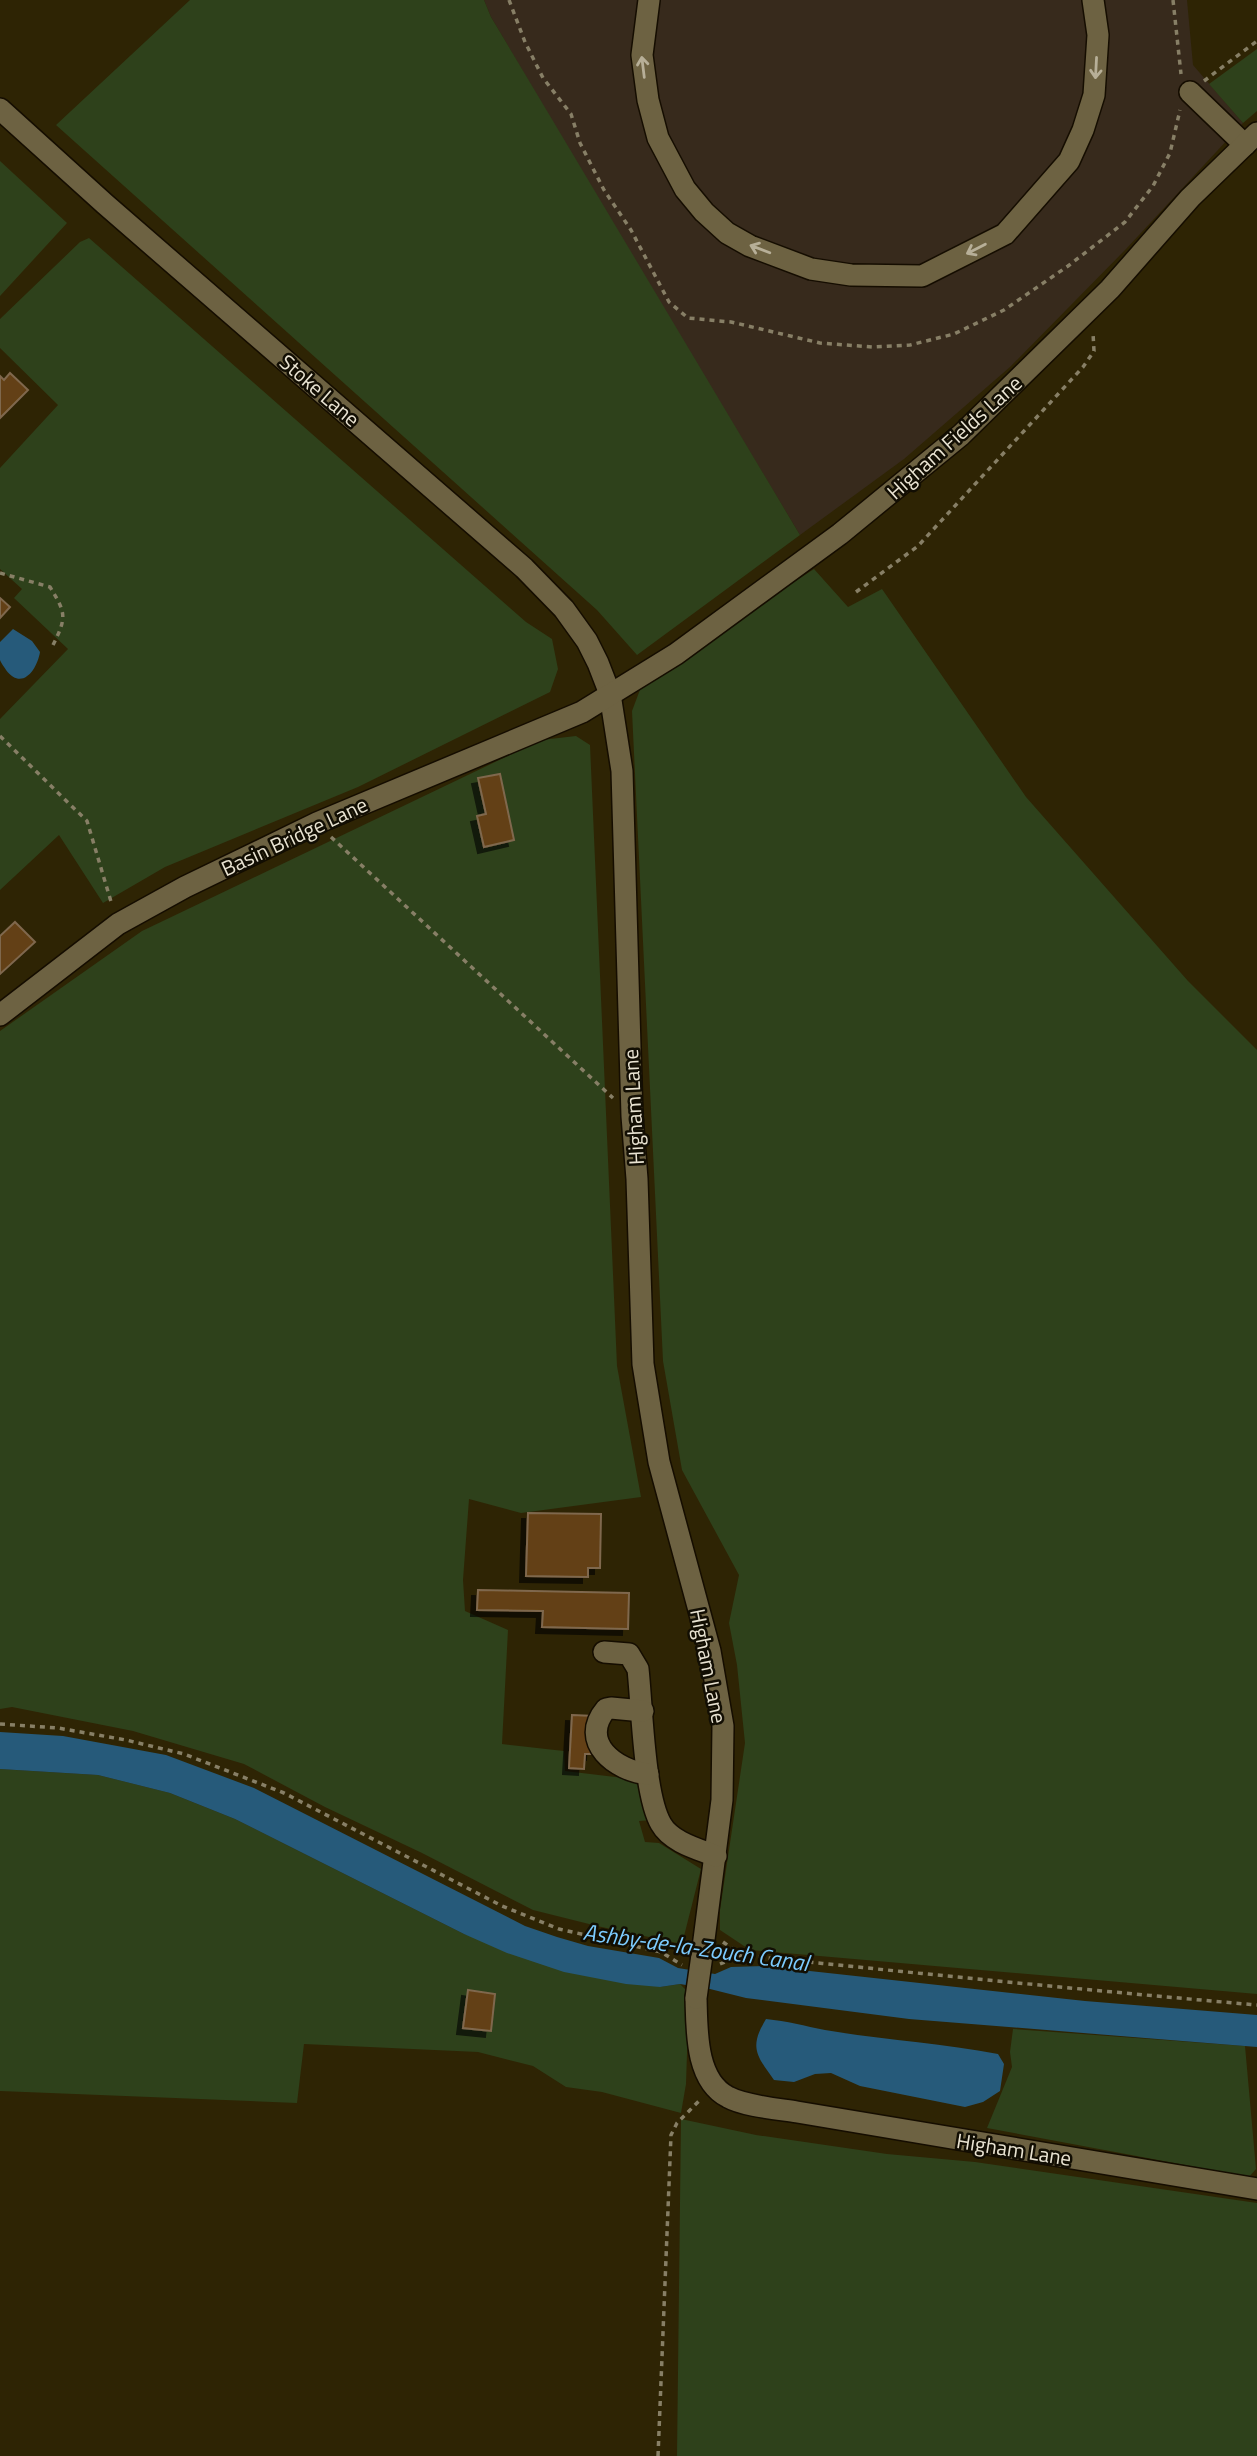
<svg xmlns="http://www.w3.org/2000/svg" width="1257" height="2456" viewBox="0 0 1257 2456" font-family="'Titillium Web',sans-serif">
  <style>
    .industrial { fill: #372a1c }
    .green { fill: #2e411b }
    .water { fill: #265a7a }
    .building { fill: #634013; stroke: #7f674d; stroke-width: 2; filter: url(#shadow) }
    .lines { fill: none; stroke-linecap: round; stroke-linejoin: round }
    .minor-casing { stroke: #150d00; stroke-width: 24 }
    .path { stroke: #877f66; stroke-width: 3.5; stroke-dasharray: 5 5; stroke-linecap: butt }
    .minor { stroke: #6d6242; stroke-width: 21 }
    .minor-bridge-casing { stroke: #150d00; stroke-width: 24; stroke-linecap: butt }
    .minor-bridge { stroke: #6d6242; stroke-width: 21 }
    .oneway { stroke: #b7af98 }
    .labels { text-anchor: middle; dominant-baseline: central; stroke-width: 5; stroke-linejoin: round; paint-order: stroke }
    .street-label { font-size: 21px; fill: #e9e3d2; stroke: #120e03 }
    .water-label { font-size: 23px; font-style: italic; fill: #7ccbfe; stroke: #120e03 }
  </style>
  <defs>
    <filter id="shadow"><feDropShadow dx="-6" dy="6" stdDeviation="0" flood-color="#0009"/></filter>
  </defs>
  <rect width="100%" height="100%" fill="#2e2404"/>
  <!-- industrial -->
  <path class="industrial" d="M484,0H1187L1193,65L1243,123L1126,249L1010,367L904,459L800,535L631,255L491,17Z"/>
  <!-- green -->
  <g class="green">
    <path d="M190,0H484L491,17L800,535L637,655L597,610L56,125Z"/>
    <path d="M1257,49V111L1243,123L1209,84Z"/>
    <path d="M0,161L67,223L0,296Z"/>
    <path d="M89,238L526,622L552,639L558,669L550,692L358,787L165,867L103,903L59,835L0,890V719L68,649L14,598L22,589L0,569V468L58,405L0,348V319L80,242Z"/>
    <path d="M814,569L848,607L882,589L1026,797L1188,981L1257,1050V1994L750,1950L720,1930V1910L745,1743L737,1665L729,1623L739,1575L682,1470L663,1361L632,711L641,687L664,666Z"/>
    <path d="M576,736L590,745L617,1366L641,1497L521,1513L469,1499L463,1580L465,1611L508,1630L502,1744L564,1751L565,1771L632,1779L646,1793L652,1820L639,1821L645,1842L659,1843L701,1869L682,1944L597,1926L533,1910L422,1853L325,1807L244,1764L133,1731L12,1707L0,1709V1031L142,931L541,740Z"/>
    <path d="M0,1769L98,1775L170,1793L235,1819L464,1934L660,1987L680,1984L689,1993L686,2084L681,2113L602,2092L566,2087L533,2066L478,2052L304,2044L297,2103L0,2091Z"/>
    <path d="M1013,2029L1245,2046L1256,2169L1249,2177L987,2128L1012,2067L1010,2052Z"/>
    <path d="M681,2119L756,2135L887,2154L975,2162L1257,2203V2456H677Z"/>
  </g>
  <!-- water -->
  <g class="water">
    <path d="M13,629L32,641L40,652C37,670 22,691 6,670C5,668 1,663 0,660C0,655 0,648 0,642Z"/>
    <path d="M0,1732L63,1736L166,1755L254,1788L525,1926L557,1937L588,1946L659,1958L678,1968L715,1974L731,1967L764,1966L1085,2001L1257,2015V2047L909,2019L746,1998L710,1989L680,1984L660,1987L626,1984L564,1972L507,1953L464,1934L235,1819L170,1793L98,1775L0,1769Z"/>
    <path d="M766,2019C787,2021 805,2026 825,2030C883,2040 941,2043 998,2054L1004,2064L1000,2091L983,2102L965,2107L860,2086L831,2073L815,2074L794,2082L774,2080C756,2055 749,2047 766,2019Z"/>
  </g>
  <!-- building -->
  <g class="building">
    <path d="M10,373L28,390L0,418V376L4,380Z"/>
    <path d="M0,598L10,607L0,618Z"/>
    <path d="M500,774L514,840L484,847L477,816L486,814L478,778Z"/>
    <path d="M15,922L35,942L0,974V936Z"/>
    <path d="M528,1513L601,1514L600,1568H588V1577L526,1576Z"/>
    <path d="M478,1590L629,1593L628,1629L542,1627L543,1611L477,1610Z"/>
    <path d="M572,1715L594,1716L592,1754H585L584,1769L569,1768Z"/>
    <path d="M468,1990L495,1994L491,2031L463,2028Z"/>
  </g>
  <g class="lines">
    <defs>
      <g id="minor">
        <path d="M649,0L642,55L648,100L658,138L685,189L704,212L727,233L750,246L811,269L851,275L922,276L1005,234L1069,161L1083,130L1094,95L1098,35L1093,0"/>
        <path d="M1190,92L1245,145"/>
        <path d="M0,109L105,204L524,568L564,609L587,641L598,663L610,694L622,771L632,1116L637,1179L643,1364L659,1462L710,1651L723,1726L722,1800L702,1955"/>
        <path d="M0,1015L118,924L185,887L317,823L582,712L676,654L840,534L961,435L1110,289L1190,198L1257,133"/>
        <path d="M604,1652L629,1654L638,1669C642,1706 644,1795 661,1824C671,1842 698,1849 716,1856"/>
        <path d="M643,1711L611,1708L606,1709C578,1742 616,1771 648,1774"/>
        <path d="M696,1998C697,2029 695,2080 728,2097C744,2106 778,2109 797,2112L1257,2189"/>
      </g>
    </defs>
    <!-- minor casing -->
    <use href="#minor" class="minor-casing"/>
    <!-- path -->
    <g class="path">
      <path d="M509,0L525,42L543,78L571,114L580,143L604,190L631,230L669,302L688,318L731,322L820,343L873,347L910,345L954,334L1004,310L1068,266L1125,222L1153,186L1170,153L1180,110"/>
      <path d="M1173,0L1181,74"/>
      <path d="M1204,81L1257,41"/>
      <path d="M0,573L50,587C66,613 67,617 53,645"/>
      <path d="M856,592L918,546L1083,367L1094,351L1093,333"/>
      <path d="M0,736L87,821L112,905"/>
      <path d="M331,837L613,1098"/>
      <path d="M0,1724L58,1728L126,1740L184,1754L284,1793L502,1906L559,1929L661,1952L682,1965"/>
      <path d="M723,1942L741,1955C913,1973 1085,1990 1257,2005"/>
      <path d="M720,1964L741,1955"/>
      <path d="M658,2456L671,2135L677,2123L701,2099"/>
    </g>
    <!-- minor -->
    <use href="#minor" class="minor"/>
    <defs>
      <path id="minor-bridge" d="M696,1998L702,1955"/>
    </defs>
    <!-- minor-bridge casing -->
    <use href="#minor-bridge" class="minor-bridge-casing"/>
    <!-- minor-bridge -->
    <use href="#minor-bridge" class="minor-bridge"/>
  </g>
  <!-- one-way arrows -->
  <defs><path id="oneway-shaft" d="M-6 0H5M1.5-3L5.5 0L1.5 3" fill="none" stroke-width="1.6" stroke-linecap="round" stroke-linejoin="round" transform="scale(1.75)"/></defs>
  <g class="oneway">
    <use href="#oneway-shaft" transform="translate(643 67) rotate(-97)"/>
    <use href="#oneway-shaft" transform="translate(1096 68) rotate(93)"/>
    <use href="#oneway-shaft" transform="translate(760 249) rotate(-159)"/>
    <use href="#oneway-shaft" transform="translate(976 249) rotate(153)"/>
  </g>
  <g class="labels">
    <!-- street labels -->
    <g class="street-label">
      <text transform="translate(320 390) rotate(41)">Stoke Lane</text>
      <text transform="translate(954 437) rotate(-42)">Higham Fields Lane</text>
      <text transform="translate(294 836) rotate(-25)">Basin Bridge Lane</text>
      <text transform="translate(633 1107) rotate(-93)">Higham Lane</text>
      <text transform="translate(709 1666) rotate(79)">Higham Lane</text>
      <text transform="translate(1014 2149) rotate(9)">Higham Lane</text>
    </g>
    <!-- water labels -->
    <g class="water-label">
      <text transform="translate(696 1947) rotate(8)">Ashby-de-la-Zouch Canal</text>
    </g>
  </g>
</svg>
